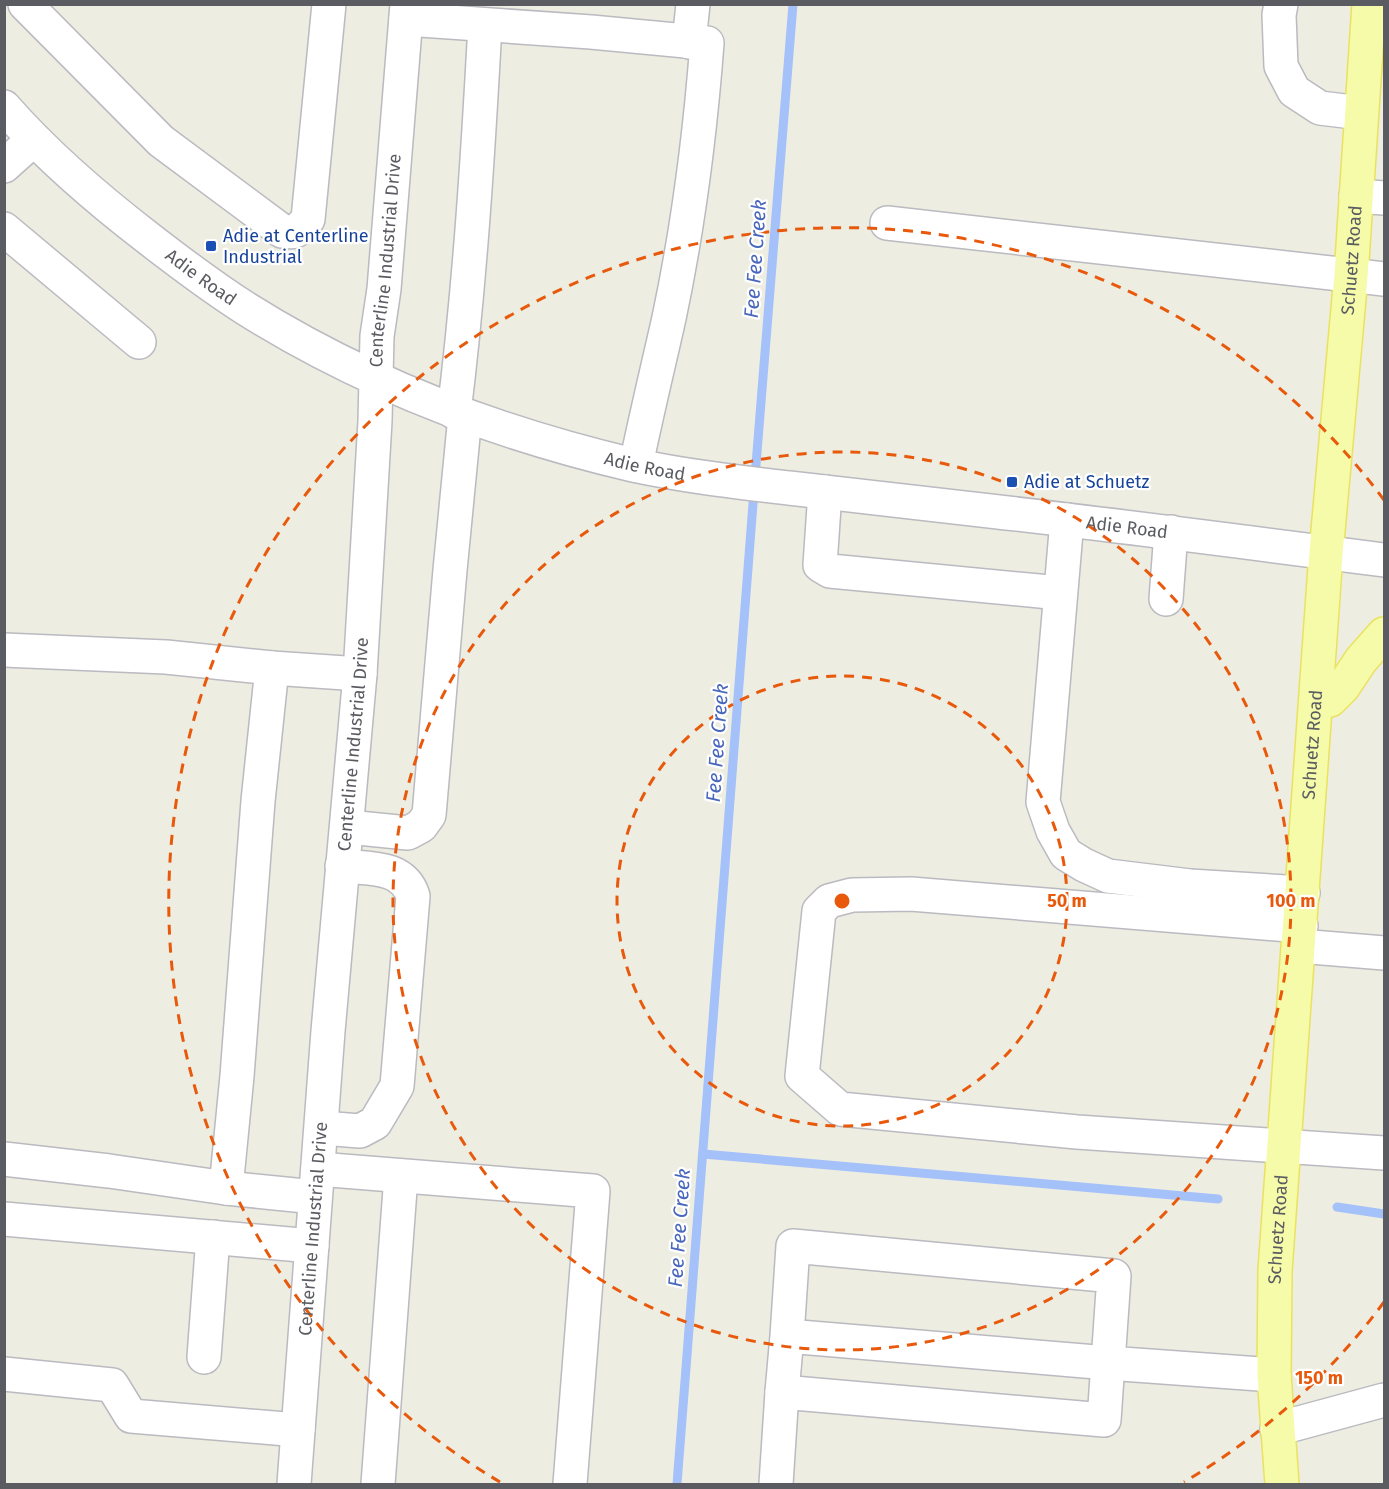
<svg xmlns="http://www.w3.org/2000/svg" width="1389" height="1489" viewBox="0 0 1389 1489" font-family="'Fira Sans',sans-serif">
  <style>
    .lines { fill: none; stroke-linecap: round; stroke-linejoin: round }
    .stream { stroke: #a5c1fa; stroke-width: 9 }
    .minor-casing { stroke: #babac0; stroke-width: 36 }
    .major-casing { stroke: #eae25e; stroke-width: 36 }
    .minor { stroke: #fff; stroke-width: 33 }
    .major { stroke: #f5fba9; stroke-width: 33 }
    .ring { fill: none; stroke: #e8590c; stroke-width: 3; stroke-dasharray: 10 8 }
    .transit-dot { fill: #1a4fb4; stroke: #fff; stroke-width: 2 }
    .labels { text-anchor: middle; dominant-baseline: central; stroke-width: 4.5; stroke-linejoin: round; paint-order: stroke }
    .transit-label { font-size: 18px; fill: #164399; stroke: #fff; text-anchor: start }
    .street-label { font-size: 18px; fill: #5b5c62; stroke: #fff }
    .water-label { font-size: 20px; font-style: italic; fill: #4967bc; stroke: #fff }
    .centre { fill: #e8590c; stroke: #fff; stroke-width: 3 }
    .ring-label { font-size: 18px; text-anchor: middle; font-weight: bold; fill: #e8590c; stroke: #fff; stroke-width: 4.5; stroke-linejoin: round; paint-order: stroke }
  </style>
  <rect width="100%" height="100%" fill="#edede2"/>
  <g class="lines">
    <!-- stream -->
    <g class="stream">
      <path d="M755,477L793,4"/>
      <path d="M703,1154L1218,1199"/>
      <path d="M1337,1207L1384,1214"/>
      <path d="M677,1484L754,491"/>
    </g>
    <defs>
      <g id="minor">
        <path d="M25,4L161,141L282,231C297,234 299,229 308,219L329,4"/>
        <path d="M1281,4L1279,15L1281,66L1294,91L1320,108L1361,113"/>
        <path d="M406,19L591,32L707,43C700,136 688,228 669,318C658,367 646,416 636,465"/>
        <path d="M689,42L693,4"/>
        <path id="s1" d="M4,107C47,156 96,198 148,238C179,262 212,287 245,308C364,383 497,433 633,465C684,476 737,482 789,488C856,496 923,503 990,511C1122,526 1253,543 1384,560"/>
        <path d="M4,166L33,140"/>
        <path d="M1356,196L1384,198"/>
        <path d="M887,223L1384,279"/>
        <path d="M4,229L139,342"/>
        <path d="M454,412C470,283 478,154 485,25"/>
        <path d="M825,492L820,565L830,571L1060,593"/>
        <path d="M1067,520L1043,802L1053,831L1066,854L1084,865L1108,876L1190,886L1303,893"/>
        <path d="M1166,599L1171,532"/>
        <path d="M4,650L166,657L272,668L360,674"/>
        <path d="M272,668L258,801L237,1076L226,1188L315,1197"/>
        <path d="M348,827L408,833L421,826L429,815L450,570L465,416"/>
        <path d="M1301,926L911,894L852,895L829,901L819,911L802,1076L840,1109L1077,1132L1384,1153"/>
        <path d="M1299,946L1384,953"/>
        <path d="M322,1128L360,1131L375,1123L397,1086L413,896C403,865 369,869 342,866"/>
        <path d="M4,1159L109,1171L226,1188"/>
        <path d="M318,1169L593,1191L570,1484"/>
        <path d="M4,1219L312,1246"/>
        <path d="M787,1336L782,1392L1104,1420L1114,1276L793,1246L787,1336L1108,1363L1274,1375"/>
        <path d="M204,1357L213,1237"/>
        <path d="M4,1374L112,1385L131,1416L298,1430"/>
        <path d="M1277,1429L1384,1400"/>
        <path id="s2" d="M294,1484L328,1031L360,674L375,421L377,336L384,289L407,4"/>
        <path d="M378,1484L401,1176"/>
        <path d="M776,1484L782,1392"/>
      </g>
      <g id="major">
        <path d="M1316,704L1330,700L1343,687L1361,660L1384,634"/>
        <path id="s3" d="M1282,1484L1274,1375L1275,1271L1326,553L1351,276L1369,4"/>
      </g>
    </defs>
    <!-- minor casing -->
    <use href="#minor" class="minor-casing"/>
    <!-- major casing -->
    <use href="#major" class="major-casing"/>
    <!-- minor -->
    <use href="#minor" class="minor"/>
    <!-- major -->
    <use href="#major" class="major"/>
  </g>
  <!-- distance rings -->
  <g class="ring">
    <circle cx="842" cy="901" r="225"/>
    <circle cx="842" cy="901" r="449"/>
    <path d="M1384 1302A674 674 0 0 1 1184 1482M500 1482A674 674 0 1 1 1384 500"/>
  </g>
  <!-- markers -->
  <g class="transit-dot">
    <rect x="205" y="240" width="12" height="12" rx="3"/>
    <rect x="1006" y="476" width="12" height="12" rx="3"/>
  </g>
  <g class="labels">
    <!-- transit labels -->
    <g class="transit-label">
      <text x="223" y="236">Adie at Centerline<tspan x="223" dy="21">Industrial</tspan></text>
      <text x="1024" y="482">Adie at Schuetz</text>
    </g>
    <!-- street labels -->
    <g class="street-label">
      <text stroke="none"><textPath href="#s2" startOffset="1227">Centerline Industrial Drive</textPath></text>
      <text stroke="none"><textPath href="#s3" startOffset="1227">Schuetz Road</textPath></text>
      <text stroke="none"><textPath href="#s1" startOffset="261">Adie Road</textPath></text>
      <text stroke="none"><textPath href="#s1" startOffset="747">Adie Road</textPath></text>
      <text stroke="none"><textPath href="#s1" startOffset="1233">Adie Road</textPath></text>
      <text stroke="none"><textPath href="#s2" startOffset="742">Centerline Industrial Drive</textPath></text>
      <text stroke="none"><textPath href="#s3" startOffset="741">Schuetz Road</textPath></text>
      <text stroke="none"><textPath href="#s2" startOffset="256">Centerline Industrial Drive</textPath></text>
      <text stroke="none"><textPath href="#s3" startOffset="255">Schuetz Road</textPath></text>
    </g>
    <!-- water labels -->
    <g class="water-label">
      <text transform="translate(755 259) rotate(-86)">Fee Fee Creek</text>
      <text transform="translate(717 743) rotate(-86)">Fee Fee Creek</text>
      <text transform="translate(679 1228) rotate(-86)">Fee Fee Creek</text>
    </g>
  </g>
  <circle cx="842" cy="901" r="9" class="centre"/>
  <g class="ring-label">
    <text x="1067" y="907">50 m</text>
    <text x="1291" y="907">100 m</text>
    <text x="1319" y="1384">150 m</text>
  </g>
  <!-- border -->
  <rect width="1389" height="1489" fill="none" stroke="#5b5c62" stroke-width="12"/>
</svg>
